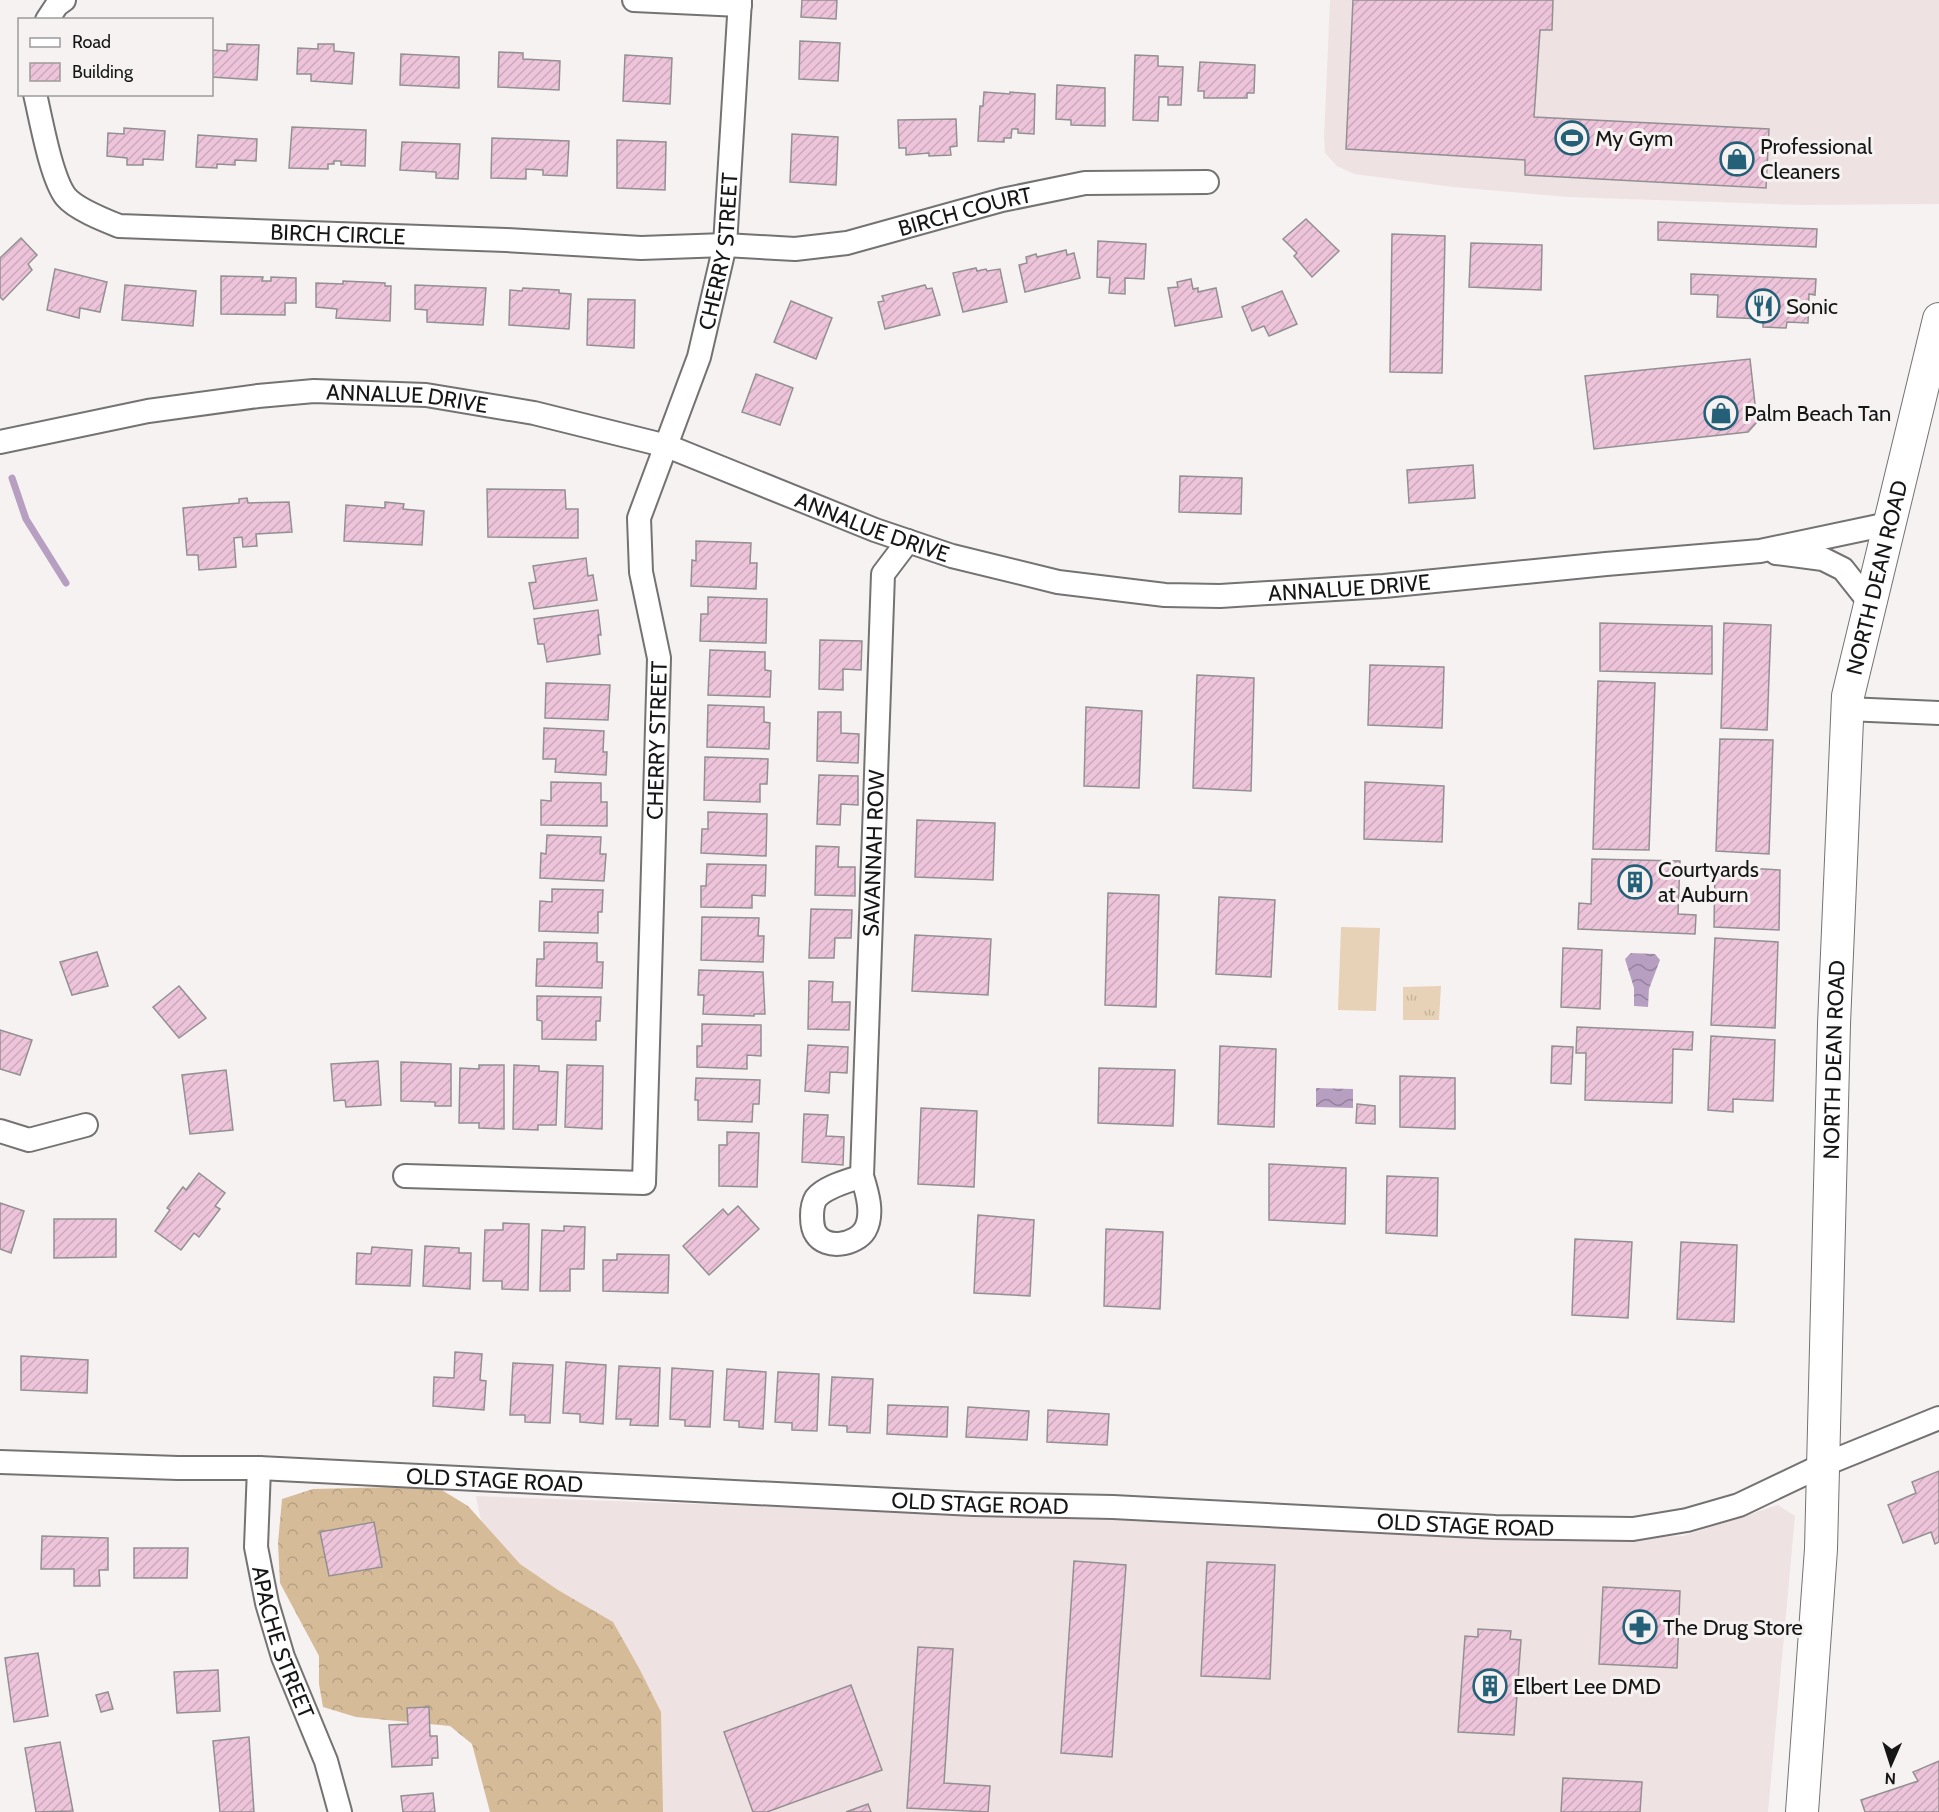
<svg xmlns="http://www.w3.org/2000/svg" width="1939" height="1812" viewBox="0 0 1939 1812" font-family="Cabin,sans-serif">
  <style>
    .built { fill: #efe2e3 }
    .forest { fill: url(#forest-crowns) }
    .park { fill: url(#park-tufts) }
    .pitch { fill: #e7d2b7 }
    .water { fill: url(#water-waves) }
    .lines { fill: none; stroke-linecap: round; stroke-linejoin: round }
    .stream { stroke: #b79fc2; stroke-width: 7 }
    .building { fill: url(#building-hatch); stroke: #939092; stroke-width: 1.5 }
    .street-casing { stroke: #757272; stroke-width: 26 }
    .secondary-casing { stroke: #757272; stroke-width: 34 }
    .street { stroke: #fff; stroke-width: 22 }
    .secondary { stroke: #fff; stroke-width: 32 }
    .labels { text-anchor: middle; dominant-baseline: central; stroke-width: 6; stroke-linejoin: round; paint-order: stroke }
    .poi-label { font-size: 22px; fill: #171616; stroke: #f6f2f2; text-anchor: start }
    .street-label { font-size: 22px; fill: #171616; stroke: #f6f2f2 }
  </style>
  <defs>
    <pattern id="forest-crowns" width="20" height="18" patternUnits="userSpaceOnUse" patternTransform="scale(1.5)"><rect width="20" height="18" fill="#d6bb98"/><path d="M2 6a3 3 0 1 1 6 0M12 15a3 3 0 1 1 6 0" fill="none" stroke="#b7a082"/></pattern>
    <pattern id="park-tufts" width="24" height="20" patternUnits="userSpaceOnUse" patternTransform="scale(1.5)"><rect width="24" height="20" fill="#e7d2b7"/><path d="M3 7l-1-3M5 7V3M7 7l1-3M15 17l-1-3M17 17v-4M19 17l1-3" fill="none" stroke="#c5b49d"/></pattern>
    <pattern id="water-waves" width="16" height="10" patternUnits="userSpaceOnUse" patternTransform="scale(1.5)"><rect width="16" height="10" fill="#b79fc2"/><path d="M0 5q4-4 8 0t8 0" fill="none" stroke="#94819d"/></pattern>
    <pattern id="building-hatch" width="6" height="6" patternUnits="userSpaceOnUse" patternTransform="scale(1.5)"><rect width="6" height="6" fill="#eec4da"/><path d="M-1 1l2-2M0 6l6-6M5 7l2-2" fill="none" stroke="#cba8ba"/></pattern>
  </defs>
  <rect width="100%" height="100%" fill="#f6f2f2"/>
  <!-- built -->
  <g class="built">
    <path d="M1330,0H1939V204L1801,205L1568,197L1453,187L1354,174L1337,166L1325,153L1324,138Z"/>
    <path d="M476,1496L1106,1519L1218,1526L1500,1538L1603,1539L1683,1536L1778,1505L1795,1516L1768,1812H539Z"/>
  </g>
  <!-- forest -->
  <path class="forest" d="M395,1487L440,1489L468,1506L520,1564L558,1590L613,1622L639,1668L661,1712L663,1812H490L472,1744L450,1726L356,1717L323,1707L319,1684V1656L280,1583L278,1543L282,1499L313,1489Z"/>
  <!-- park -->
  <path class="park" d="M1441,986L1439,1020H1403V987Z"/>
  <!-- pitch -->
  <path class="pitch" d="M1341,927L1380,928L1376,1011L1338,1010Z"/>
  <!-- water -->
  <g class="water">
    <path d="M1631,953L1655,954L1660,960L1649,989L1648,1007L1634,1006V988L1625,959Z"/>
    <path d="M1316,1088L1353,1089V1108L1316,1107Z"/>
  </g>
  <g class="lines">
    <!-- stream -->
    <path class="stream" d="M12,478L26,519L66,583"/>
  </g>
  <!-- building -->
  <g class="building">
    <path d="M802,0H837L836,19L801,17Z"/>
    <path d="M1553,0L1552,30H1540L1534,117L1769,129L1766,188L1525,175V160L1346,149L1353,0Z"/>
    <path d="M800,41L840,43L838,81L799,79Z"/>
    <path d="M227,44L259,45L257,80L212,77V50L227,51Z"/>
    <path d="M318,44H334V51L354,53L352,84L311,81V74H297L298,48L318,49Z"/>
    <path d="M499,52L523,53V59L560,61L559,90L498,87Z"/>
    <path d="M401,54L459,57V88L400,85Z"/>
    <path d="M625,55L672,58L670,104L623,101Z"/>
    <path d="M1135,55L1158,56V66L1183,67L1181,105H1168V97H1159L1158,121L1133,120Z"/>
    <path d="M1200,62L1255,65L1254,93H1247V98H1204V91H1198Z"/>
    <path d="M1057,85L1105,88V126L1071,125V120L1056,119Z"/>
    <path d="M984,92L1010,94V92L1035,94L1034,134L1018,133V129H1012L1011,138H1004V142L978,141L980,106H983Z"/>
    <path d="M956,119L957,146L950,147L951,155L929,156V153L906,155V148H899L898,120Z"/>
    <path d="M292,127L366,130L365,166L341,165V161H334V164H328V169L289,168Z"/>
    <path d="M124,128L165,131L163,160L143,159V165H127V158L107,156L108,133L124,134Z"/>
    <path d="M792,134L838,137L836,185L790,182Z"/>
    <path d="M198,135L257,139L256,161L235,160V165L217,164V168L196,167Z"/>
    <path d="M492,138L569,141L567,176L543,175V170L526,169V179L491,178Z"/>
    <path d="M617,140L666,142L665,190L617,188Z"/>
    <path d="M402,142L460,144L458,179L436,178V172L400,170Z"/>
    <path d="M1306,219L1339,251L1312,277L1294,256L1297,253L1283,239Z"/>
    <path d="M1658,222L1817,229L1816,247L1658,240Z"/>
    <path d="M1392,234L1445,236L1442,373L1390,372Z"/>
    <path d="M21,238L37,255L28,264L32,270L3,300L0,297V258Z"/>
    <path d="M1098,241L1146,244L1144,279L1125,278V294L1109,293L1110,278L1097,277Z"/>
    <path d="M1471,243L1542,245L1541,290L1469,287Z"/>
    <path d="M1066,250L1067,255L1074,253L1080,278L1025,292L1019,265L1027,263L1026,257L1036,254L1037,257Z"/>
    <path d="M976,268L977,271L986,269L987,271L1000,269L1007,302L963,312L953,273Z"/>
    <path d="M55,269L107,282L100,312L80,308L79,318L47,310Z"/>
    <path d="M1691,274L1816,279L1815,295L1809,294L1808,323L1787,322L1786,328L1763,327V319L1717,317L1718,295L1691,294Z"/>
    <path d="M221,276L263,277L262,281H271V277L296,278V303H285V315L221,314Z"/>
    <path d="M1191,279L1193,289L1198,288V292L1216,288L1222,317L1175,326L1168,288L1178,287L1177,282Z"/>
    <path d="M343,281L385,283V286H391L390,321L336,318L337,309L316,307V283L343,284Z"/>
    <path d="M125,285L196,291L193,326L122,320Z"/>
    <path d="M415,285L486,288L483,325L427,322V310L415,309Z"/>
    <path d="M925,285L927,289L932,288L940,315L885,329L878,302L884,301L882,296Z"/>
    <path d="M523,288L559,290V293L571,294L569,329L509,325L510,290L522,291Z"/>
    <path d="M1282,291L1297,324L1269,336L1264,326L1252,331L1242,307Z"/>
    <path d="M588,299L635,300L634,348L587,345Z"/>
    <path d="M791,301L832,318L816,359L774,342Z"/>
    <path d="M1750,359L1757,422L1748,432L1594,449L1585,376Z"/>
    <path d="M756,374L793,388L780,425L742,412Z"/>
    <path d="M1473,465L1475,498L1409,503L1407,470Z"/>
    <path d="M1180,476L1242,478L1241,514L1179,512Z"/>
    <path d="M487,489L565,490L566,509H578V538L488,537Z"/>
    <path d="M247,498L248,503L289,502L292,532L256,534L257,546L243,547L242,537L234,538L236,567L199,570L198,555H187L183,508L239,503V499Z"/>
    <path d="M385,502L404,504L403,509L424,511L422,545L344,541L346,505L385,508Z"/>
    <path d="M696,541L751,543L750,563H757L756,589L691,586L692,560L696,561Z"/>
    <path d="M586,558L588,576L593,575L597,600L534,609L529,583L536,582L533,566Z"/>
    <path d="M708,597L767,599L766,643L700,641L701,614H708Z"/>
    <path d="M598,610L601,635H598L600,654L547,662L544,644H538L534,619Z"/>
    <path d="M1600,623L1712,626V674L1600,671Z"/>
    <path d="M1724,623L1771,625L1767,730L1721,728Z"/>
    <path d="M820,640L862,641L861,670L843,669V690L819,689Z"/>
    <path d="M710,650L765,652V670L771,671L770,697L708,695Z"/>
    <path d="M1370,665L1444,667L1442,728L1368,725Z"/>
    <path d="M1197,675L1254,678L1251,791L1193,788Z"/>
    <path d="M1598,681L1655,683L1649,850L1593,849Z"/>
    <path d="M546,683L610,685L608,720L545,718Z"/>
    <path d="M708,705L764,707V722L770,723L769,749L707,747Z"/>
    <path d="M1086,707L1142,711L1139,788L1084,786Z"/>
    <path d="M818,712H841V733L859,734L858,763L817,761Z"/>
    <path d="M544,728L604,731L603,752H607L606,775L555,772L556,759H543Z"/>
    <path d="M1720,739L1773,740L1769,854L1716,851Z"/>
    <path d="M705,757L768,759L767,784H760V802L704,800Z"/>
    <path d="M819,775L858,776V805L841,804L840,825L817,824Z"/>
    <path d="M551,782L601,783V802H607V826L541,825V800L551,801Z"/>
    <path d="M1365,782L1444,786L1442,842L1364,839Z"/>
    <path d="M708,812L767,814L766,856L701,853L702,829H708Z"/>
    <path d="M917,820L995,823L993,880L915,877Z"/>
    <path d="M547,835L601,837L600,854H606L604,881L540,878L541,853L546,854Z"/>
    <path d="M816,846L839,847L838,867H855V896L815,895Z"/>
    <path d="M1592,859L1680,861L1678,914L1696,915L1695,934L1578,929L1579,903L1591,904Z"/>
    <path d="M707,864L766,865L765,896L752,895V908L701,907V886H706Z"/>
    <path d="M1715,866L1780,870L1779,930L1714,927Z"/>
    <path d="M552,889L603,890L602,912H598V933L539,931L540,901L552,902Z"/>
    <path d="M1108,893L1159,895L1156,1007L1105,1005Z"/>
    <path d="M1219,897L1275,900L1271,977L1216,974Z"/>
    <path d="M811,909L852,910L851,938H835L834,958H809Z"/>
    <path d="M702,917L759,918L758,936H764L763,962L701,960Z"/>
    <path d="M915,935L991,939L988,995L912,991Z"/>
    <path d="M1715,938L1778,942L1775,1028L1711,1025Z"/>
    <path d="M544,942L597,943V962H603L602,988L536,986L537,959H544Z"/>
    <path d="M1563,948L1602,950L1600,1009L1561,1007Z"/>
    <path d="M97,952L108,986L72,995L60,962Z"/>
    <path d="M699,970L763,972L765,1014H754V1016L703,1014L704,995H698Z"/>
    <path d="M809,981L833,982L832,1002H850L849,1030L808,1029Z"/>
    <path d="M179,986L206,1018L179,1038L153,1007Z"/>
    <path d="M537,996L601,997L600,1021H596V1040L542,1039V1021L537,1020Z"/>
    <path d="M702,1024L761,1025V1056L747,1055V1069L697,1067V1046H702Z"/>
    <path d="M1577,1027L1693,1032L1692,1050L1673,1049L1672,1103L1585,1100L1586,1053H1576Z"/>
    <path d="M0,1030L32,1040L20,1075L0,1069Z"/>
    <path d="M1711,1036L1775,1040L1773,1101L1733,1099V1112L1708,1110Z"/>
    <path d="M808,1045L848,1047L847,1073L830,1072L829,1093L805,1091Z"/>
    <path d="M1220,1046L1276,1049L1274,1127L1218,1124Z"/>
    <path d="M1552,1046L1573,1047L1571,1084L1551,1083Z"/>
    <path d="M378,1061L381,1105L346,1107L345,1100L334,1101L331,1064Z"/>
    <path d="M401,1062L451,1064V1106H435V1102L401,1101Z"/>
    <path d="M479,1065H504V1129L479,1128V1123H459L460,1068L479,1069Z"/>
    <path d="M514,1065L539,1066V1071L558,1072L556,1125H538V1130L513,1129Z"/>
    <path d="M567,1065L603,1066L602,1129L565,1127Z"/>
    <path d="M1099,1068L1175,1070L1173,1126L1098,1123Z"/>
    <path d="M226,1070L233,1130L190,1134L182,1075Z"/>
    <path d="M1400,1076L1455,1078V1129L1400,1127Z"/>
    <path d="M696,1078L760,1080L759,1104H753L752,1122L698,1120V1100H695Z"/>
    <path d="M1357,1104L1375,1106V1124L1356,1123Z"/>
    <path d="M921,1108L977,1111L974,1187L918,1184Z"/>
    <path d="M804,1114L828,1115L826,1136L844,1137L843,1165L802,1162Z"/>
    <path d="M727,1132L759,1133L757,1187L719,1186V1145H727Z"/>
    <path d="M1269,1164L1346,1168L1345,1224L1269,1220Z"/>
    <path d="M199,1173L225,1193L215,1206L220,1209L199,1237L194,1233L181,1250L155,1231L170,1210L167,1208L183,1187L186,1190Z"/>
    <path d="M1387,1176L1438,1178L1437,1236L1386,1233Z"/>
    <path d="M0,1203L24,1211L11,1253L0,1249Z"/>
    <path d="M738,1206L759,1229L709,1275L683,1246L723,1209L728,1215Z"/>
    <path d="M978,1215L1034,1220L1030,1296L974,1293Z"/>
    <path d="M54,1219H116V1257L54,1258Z"/>
    <path d="M503,1223L529,1224L528,1290L502,1289V1281H483L485,1230H503Z"/>
    <path d="M564,1226L585,1227L584,1269H570V1291H540L542,1230L564,1231Z"/>
    <path d="M1106,1229L1163,1232L1160,1309L1104,1306Z"/>
    <path d="M1575,1239L1632,1242L1628,1318L1572,1315Z"/>
    <path d="M1681,1242L1737,1245L1734,1322L1677,1319Z"/>
    <path d="M425,1246L459,1248V1253H471L470,1289L423,1286Z"/>
    <path d="M372,1247L412,1250L410,1286L356,1284L357,1253L371,1254Z"/>
    <path d="M617,1254L669,1255L668,1293L603,1291V1260H617Z"/>
    <path d="M455,1352L482,1354L480,1380L486,1381L484,1410L433,1406L434,1377L454,1378Z"/>
    <path d="M21,1356L88,1360L87,1393L21,1390Z"/>
    <path d="M566,1362L606,1365L603,1424L580,1422V1414L563,1413Z"/>
    <path d="M513,1363L553,1365L550,1423L525,1422V1415H510Z"/>
    <path d="M619,1366L660,1368L658,1426L630,1425L631,1419H616Z"/>
    <path d="M672,1368L713,1371L710,1427L685,1426V1420L670,1419Z"/>
    <path d="M727,1369L766,1372L763,1429L739,1427V1421L724,1420Z"/>
    <path d="M778,1372L819,1374L817,1431L792,1430V1423L775,1422Z"/>
    <path d="M832,1377L873,1379L870,1433L847,1432V1426L829,1425Z"/>
    <path d="M888,1405L948,1407L947,1437L887,1434Z"/>
    <path d="M968,1407L1029,1411L1027,1440L966,1437Z"/>
    <path d="M1048,1410L1109,1414L1107,1445L1047,1442Z"/>
    <path d="M1939,1471V1542L1935,1544L1931,1532L1903,1543L1888,1505L1916,1493L1912,1482Z"/>
    <path d="M374,1522L382,1567L329,1576L320,1532Z"/>
    <path d="M42,1536L108,1538V1570H99L100,1586H74V1569H41Z"/>
    <path d="M134,1548H188L187,1578H134Z"/>
    <path d="M1074,1561L1126,1565L1112,1757L1061,1753Z"/>
    <path d="M1207,1562L1275,1565L1270,1679L1201,1676Z"/>
    <path d="M1603,1587L1680,1591L1677,1668L1599,1664Z"/>
    <path d="M1478,1629L1511,1631L1510,1639L1521,1640L1514,1735L1458,1732L1465,1636L1478,1637Z"/>
    <path d="M918,1647L953,1649L944,1783L990,1786L988,1812L907,1808Z"/>
    <path d="M38,1653L48,1716L14,1722L5,1658Z"/>
    <path d="M218,1670L220,1711L177,1713L174,1672Z"/>
    <path d="M851,1685L882,1770L767,1812H753L724,1732Z"/>
    <path d="M108,1692L113,1709L101,1712L96,1695Z"/>
    <path d="M429,1707L430,1736H437L438,1758H432V1765L392,1767L389,1725L408,1724L407,1708Z"/>
    <path d="M249,1737L254,1812H220L213,1741Z"/>
    <path d="M60,1742L73,1811L36,1812L25,1748Z"/>
    <path d="M1939,1761V1812H1865L1861,1800L1918,1781L1913,1772Z"/>
    <path d="M1563,1778L1642,1782L1640,1812H1561Z"/>
    <path d="M433,1793L435,1812H403L401,1796Z"/>
    <path d="M868,1804L871,1812H846Z"/>
  </g>
  <g class="lines">
    <defs>
      <g id="street">
        <path d="M634,0L740,5"/>
        <path d="M47,20L57,5L64,0"/>
        <path id="s1" d="M35,94C41,119 51,178 66,197C76,209 104,220 119,226L506,240L641,248L725,245L795,249L847,243L1002,200L1085,183L1207,182"/>
        <path id="s2" d="M0,442L148,411L258,396L314,391L426,395L534,413L667,446L875,530L952,556L1058,582L1165,595L1220,596L1384,586L1606,564L1760,551L1888,524"/>
        <path d="M1776,553L1823,559L1843,569L1870,603"/>
        <path d="M1847,709L1939,713"/>
        <path d="M0,1131L29,1140L86,1125"/>
        <path id="s3" d="M405,1176L644,1183L659,658L641,572L639,518L699,357L725,245L740,0"/>
        <path id="s4" d="M862,1176C849,1181 826,1186 816,1198C813,1203 812,1211 812,1216C812,1221 813,1230 816,1234C826,1250 856,1245 865,1230C874,1214 867,1192 862,1176L883,574L908,541"/>
        <path id="s5" d="M0,1462L178,1468H259L974,1504L1113,1507L1495,1527L1633,1529L1687,1520L1739,1505L1823,1465L1939,1418"/>
        <path id="s6" d="M259,1468L256,1547L267,1603L283,1657L326,1761L340,1812"/>
      </g>
      <g id="secondary">
        <path id="s7" d="M1802,1812L1821,1549L1834,1024L1848,696L1939,319"/>
      </g>
    </defs>
    <!-- street casing -->
    <use href="#street" class="street-casing"/>
    <!-- secondary casing -->
    <use href="#secondary" class="secondary-casing"/>
    <!-- street -->
    <use href="#street" class="street"/>
    <!-- secondary -->
    <use href="#secondary" class="secondary"/>
  </g>
  <!-- icons -->
  <defs>
    <symbol id="stadium-ring" viewBox="-11 -11 22 22"><circle r="9.5" fill="#f6f2f2" stroke="#246178" stroke-width="1.5"/><path d="M0-5a6.5 5 0 1 0 0 10a6.5 5 0 1 0 0-10ZM-3.5-1.8h7v3.6h-7Z" fill="#246178"/></symbol>
    <symbol id="shop-ring" viewBox="-11 -11 22 22"><circle r="9.5" fill="#f6f2f2" stroke="#246178" stroke-width="1.5"/><path d="M-5-2.5h2.3a2.7 3.5 0 0 1 5.4 0H5L5.5 6h-11ZM-1.5-2.5h3a1.5 2.3 0 0 0-3 0Z" fill="#246178"/></symbol>
    <symbol id="restaurant-ring" viewBox="-11 -11 22 22"><circle r="9.5" fill="#f6f2f2" stroke="#246178" stroke-width="1.5"/><path d="M-5-6h1v4h1v-4h1v4h1v-4h1v5L-1.5 .5V6h-2V.5L-5-1ZM5-6V6H3V1.5H1.5Q1.5-4 5-6Z" fill="#246178"/></symbol>
    <symbol id="building-ring" viewBox="-11 -11 22 22"><circle r="9.5" fill="#f6f2f2" stroke="#246178" stroke-width="1.5"/><path d="M-4-6H4V6H1V3H-1V6H-4ZM-2.5-4.3h1.7v1.8h-1.7ZM.8-4.3h1.7v1.8H.8ZM-2.5-1h1.7V.8h-1.7ZM.8-1h1.7V.8H.8Z" fill="#246178"/></symbol>
    <symbol id="pharmacy-ring" viewBox="-11 -11 22 22"><circle r="9.5" fill="#f6f2f2" stroke="#246178" stroke-width="1.5"/><path d="M-2-6h4v4h4v4h-4v4h-4v-4h-4v-4h4Z" fill="#246178"/></symbol>
  </defs>
  <g fill-rule="evenodd">
    <use href="#stadium-ring" x="1553" y="119" width="38" height="38"/>
    <use href="#shop-ring" x="1718" y="140" width="38" height="38"/>
    <use href="#restaurant-ring" x="1744" y="287" width="38" height="38"/>
    <use href="#shop-ring" x="1702" y="394" width="38" height="38"/>
    <use href="#building-ring" x="1616" y="863" width="38" height="38"/>
    <use href="#pharmacy-ring" x="1621" y="1608" width="38" height="38"/>
    <use href="#building-ring" x="1471" y="1667" width="38" height="38"/>
  </g>
  <g class="labels">
    <!-- poi labels -->
    <g class="poi-label">
      <text x="1595" y="138">My Gym</text>
      <text x="1760" y="146">Professional<tspan x="1760" dy="25">Cleaners</tspan></text>
      <text x="1786" y="306">Sonic</text>
      <text x="1744" y="413">Palm Beach Tan</text>
      <text x="1658" y="869">Courtyards<tspan x="1658" dy="25">at Auburn</tspan></text>
      <text x="1663" y="1627">The Drug Store</text>
      <text x="1513" y="1686">Elbert Lee DMD</text>
    </g>
    <!-- street labels -->
    <g class="street-label">
      <text stroke="none"><textPath href="#s1" startOffset="1020">BIRCH COURT</textPath></text>
      <text stroke="none"><textPath href="#s1" startOffset="388">BIRCH CIRCLE</textPath></text>
      <text stroke="none"><textPath href="#s3" startOffset="1186">CHERRY STREET</textPath></text>
      <text stroke="none"><textPath href="#s2" startOffset="412">ANNALUE DRIVE</textPath></text>
      <text stroke="none"><textPath href="#s2" startOffset="898">ANNALUE DRIVE</textPath></text>
      <text stroke="none"><textPath href="#s7" startOffset="1239">NORTH DEAN ROAD</textPath></text>
      <text stroke="none"><textPath href="#s2" startOffset="1384">ANNALUE DRIVE</textPath></text>
      <text stroke="none"><textPath href="#s3" startOffset="682">CHERRY STREET</textPath></text>
      <text stroke="none"><textPath href="#s4" startOffset="524">SAVANNAH ROW</textPath></text>
      <text stroke="none"><textPath href="#s7" startOffset="753">NORTH DEAN ROAD</textPath></text>
      <text stroke="none"><textPath href="#s5" startOffset="495">OLD STAGE ROAD</textPath></text>
      <text stroke="none"><textPath href="#s5" startOffset="981">OLD STAGE ROAD</textPath></text>
      <text stroke="none"><textPath href="#s5" startOffset="1467">OLD STAGE ROAD</textPath></text>
      <text stroke="none"><textPath href="#s6" startOffset="178">APACHE STREET</textPath></text>
    </g>
  </g>
  <!-- legend -->
  <rect x="18" y="18" width="195" height="78" fill="#f6f2f2" stroke="#9d9a9a" stroke-width="1.5"/>
  <rect x="30" y="38" width="30" height="9" fill="#ffffff" stroke="#9d9a9a" stroke-width="1.5"/>
  <text x="72" y="48" font-size="18" fill="#171616">Road</text>
  <rect x="30" y="63" width="30" height="18" fill="url(#building-hatch)" stroke="#9d9a9a" stroke-width="1.5"/>
  <text x="72" y="78" font-size="18" fill="#171616">Building</text>
  <!-- north arrow -->
  <g transform="translate(1891 1764) rotate(183)" stroke="#f6f2f2" stroke-width="4.5" paint-order="stroke">
  <path d="M0-4.5L10 22L0 15L-10 22Z" fill="#171616"/>
  <text y="-9" font-size="16" font-weight="bold" text-anchor="middle" fill="#171616">N</text>
  </g>
</svg>
